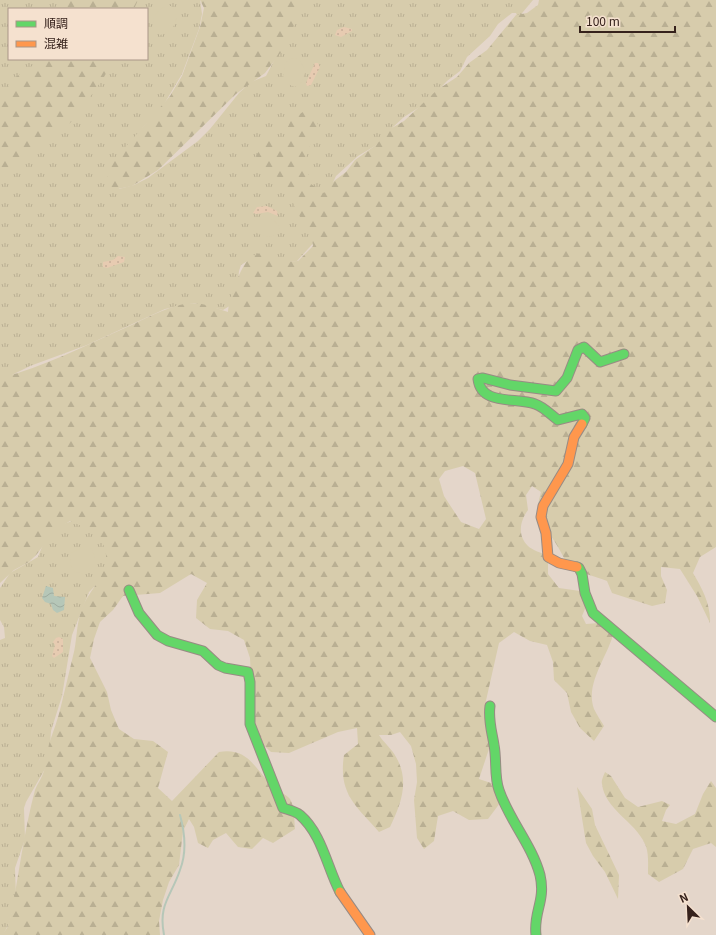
<svg xmlns="http://www.w3.org/2000/svg" width="716" height="935" viewBox="0 0 716 935" font-family="Georgia,'Noto Sans JP',serif">
  <style>
    .grass { fill: url(#grass-tufts); fill-rule: evenodd }
    .forest { fill: url(#forest-firs); fill-rule: evenodd }
    .sand { fill: url(#sand-dots) }
    .pitch { fill: #d7ccac }
    .water { fill: url(#water-waves) }
    .lines { fill: none; stroke-linecap: round; stroke-linejoin: round }
    .stream { stroke: #b6c7b8; stroke-width: 2 }
    .fast-casing { stroke: #988b84; stroke-width: 11 }
    .slow-casing { stroke: #988b84; stroke-width: 11 }
    .fast { stroke: #63d668; stroke-width: 9 }
    .slow { stroke: #ff974d; stroke-width: 9 }
  </style>
  <defs>
    <pattern id="grass-tufts" width="24" height="20" patternUnits="userSpaceOnUse"><rect width="24" height="20" fill="#d7ccac"/><path d="M3 7l-1-3M5 7V3M7 7l1-3M15 17l-1-3M17 17v-4M19 17l1-3" fill="none" stroke="#b9af93"/></pattern>
    <pattern id="forest-firs" width="22" height="20" patternUnits="userSpaceOnUse"><rect width="22" height="20" fill="#d7ccac"/><path d="M5 1l3.5 6h-7zM16 11l3.5 6h-7z" fill="#b9af93"/></pattern>
    <pattern id="sand-dots" width="8" height="8" patternUnits="userSpaceOnUse"><rect width="8" height="8" fill="#e7cbb1"/><path d="M2 2h.1M6 6h.1" fill="none" stroke="#c7ae98" stroke-width="1.8" stroke-linecap="round"/></pattern>
    <pattern id="water-waves" width="16" height="10" patternUnits="userSpaceOnUse"><rect width="16" height="10" fill="#b6c7b8"/><path d="M0 5q4-4 8 0t8 0" fill="none" stroke="#9dab9e"/></pattern>
  </defs>
  <rect width="100%" height="100%" fill="#e4d6ca"/>
  <!-- grass -->
  <g class="grass">
    <path d="M0,0H200L202,14L199,29L182,74L158,114L146,124L126,148L113,175L119,189L134,185L148,178L198,141L210,129L239,93L251,82L266,76L277,55L299,0H533L518,18L516,13H512L498,24L490,36L467,57L460,71L447,81L426,103L404,117L393,127L385,140L358,156L336,176L328,193L318,238L297,261L282,263L254,257L241,265L239,271L236,302L223,310L194,303L165,309L87,345L30,366L0,381ZM9,9H147V59H9Z"/>
    <path d="M75,520L102,536L109,550V565L102,579L89,592L72,635L62,696L51,731L49,762L26,802L24,808L25,839L15,868L16,899L9,923L3,935H0V640L5,638L4,627L0,620V588L10,573L38,557L49,529Z"/>
  </g>
  <!-- forest -->
  <g class="forest">
    <path d="M67,0H138L134,9H66Z"/>
    <path d="M200,0H302L296,20L282,51L265,73L236,94L158,170L132,186L108,191L107,178L109,166L170,96L182,76L200,27L204,8Z"/>
    <path d="M539,0H716V547L700,557L693,573C702,588 711,605 710,623L697,596L680,569L661,567V576L667,590L665,603L652,606L612,593L607,581C595,576 582,574 572,567C564,561 563,555 558,547C543,520 531,528 541,492L532,486L526,495L528,510C520,521 517,535 528,546C532,550 542,553 548,556V574L559,588L580,591L587,604L582,616L586,624L599,623L615,627C611,653 584,682 594,709C597,715 601,721 604,726L594,741L580,728L571,712L567,693L554,680L553,662L547,645L530,641L514,632L499,643L485,705L491,743L479,779L497,785L500,803L488,819L469,820L453,811L438,816L434,841L424,849L417,838L414,800L417,782L416,764L411,746L400,732L391,735H379C384,743 392,749 396,757C410,781 401,804 390,827L379,832C356,806 338,794 344,755L358,744L357,728L338,732L289,753L271,752L258,740L253,722L250,658L244,640L228,631L210,629L196,618L197,600L207,583L191,574L160,593L123,596L113,610L100,622L94,639L90,658L107,692L111,710L119,729L134,739L153,741L168,752L158,788L172,801L219,752C250,747 255,771 275,788C279,792 286,794 290,799C295,807 294,820 295,829L273,843L263,838L252,849L238,847L226,833L213,840L208,848L198,843L194,827L189,819L183,831L179,865L169,882L163,900L159,921L160,935H2L7,928L11,915C19,874 24,831 35,790C37,784 42,778 44,771C46,762 47,753 49,744C53,732 58,719 61,706C65,689 69,673 73,656C77,642 76,626 81,611C88,590 107,578 106,555C105,536 85,527 70,521L54,531L37,554L29,562L14,570L0,583V378C44,367 86,345 127,327C145,319 164,308 184,304C200,301 213,307 228,312C229,299 241,264 251,257C255,254 262,253 266,251L281,262L298,261L313,246L311,231L300,217L281,178L263,172L256,156L266,140L284,137L291,119L308,109L320,128C305,152 303,156 311,184L324,193L334,181L346,172L355,160L376,145L390,129L404,121L437,90L457,77L469,63L487,50L516,15L527,13L538,5ZM463,466L475,473L486,519L479,529L461,522L444,496L439,479L445,471Z"/>
    <path d="M43,59H114L104,77L74,120L0,173V102L11,80Z"/>
    <path d="M605,772L611,776L625,798L638,807L662,801L670,805L666,810L662,821L676,824L695,814L703,794L711,781L716,788V847L711,843L693,849L683,869L659,882L648,874C648,865 649,852 645,844C635,821 605,810 602,784C601,780 604,775 605,772Z"/>
    <path d="M577,787L592,809L595,825L619,875L618,899L605,872L593,856L586,843Z"/>
  </g>
  <!-- sand -->
  <g class="sand">
    <path d="M344,27L352,29V31L341,37L335,35L337,30Z"/>
    <path d="M315,63H318L320,67L311,85L307,86L306,83Z"/>
    <path d="M267,206L277,211L278,216L268,212L256,214L253,213L257,207Z"/>
    <path d="M118,256L125,257L124,262L107,268L103,267V262L113,260Z"/>
    <path d="M59,637L63,639V652L54,658L52,656L55,645L53,642L56,638Z"/>
  </g>
  <!-- pitch -->
  <g class="pitch">
    <path d="M166,6H171C182,17 174,32 160,35L153,28C152,17 156,11 166,6Z"/>
    <path d="M291,58L298,59L306,70L302,82L295,87L287,84L283,76L285,63Z"/>
    <path d="M261,216C271,218 277,220 280,230L277,235C269,238 259,236 253,230V221Z"/>
    <path d="M83,547H90L95,556L91,571L82,574L74,571L70,564L71,553Z"/>
  </g>
  <!-- water -->
  <path class="water" d="M46,586L53,588L54,596L65,597L64,610L57,613L53,610L51,604L45,602L42,598Z"/>
  <g class="lines">
    <!-- stream -->
    <path class="stream" d="M164,935C158,904 171,897 180,870C187,852 185,833 180,815"/>
    <defs>
      <g id="fast">
        <path d="M582,424L585,418L582,414L558,420C551,415 544,407 535,404C516,397 481,406 478,379L483,378L510,385L556,391L567,378L578,350L584,347L600,362L624,354"/>
        <path d="M577,567L579,568L582,574L585,593L593,613L716,717"/>
        <path d="M129,590L139,613L157,635L168,641L203,651L218,665L225,668L248,672L250,682V724L283,808C289,810 295,811 300,815C322,834 327,867 340,892"/>
        <path d="M490,706C488,720 492,732 494,745C497,760 494,776 499,790C509,820 532,845 540,875C546,901 533,912 536,935"/>
      </g>
      <g id="slow">
        <path d="M577,567L559,563L548,557L546,533L541,517L543,506L568,464L574,437L582,424"/>
        <path d="M340,892L370,935"/>
      </g>
    </defs>
    <!-- fast casing -->
    <use href="#fast" class="fast-casing"/>
    <!-- slow casing -->
    <use href="#slow" class="slow-casing"/>
    <!-- fast -->
    <use href="#fast" class="fast"/>
    <!-- slow -->
    <use href="#slow" class="slow"/>
  </g>
  <!-- legend -->
  <rect x="8" y="8" width="140" height="52" fill="#f5e1cf" stroke="#a99587"/>
  <rect x="16" y="21" width="20" height="6" fill="#63d668" stroke="#a99587"/>
  <text x="44" y="28" font-size="12" fill="#36221c">順調</text>
  <rect x="16" y="41" width="20" height="6" fill="#ff974d" stroke="#a99587"/>
  <text x="44" y="48" font-size="12" fill="#36221c">混雑</text>
  <!-- north arrow -->
  <g transform="translate(688 907) rotate(336)" stroke="#f5e1cf" stroke-width="3" paint-order="stroke">
  <path d="M0-3L7 15L0 10L-7 15Z" fill="#36221c"/>
  <text y="-6" font-size="11" font-weight="bold" text-anchor="middle" fill="#36221c">N</text>
  </g>
  <!-- scale -->
  <path d="M580 26v6h95v-6" fill="none" stroke="#36221c" stroke-width="2"/>
  <text x="586" y="26" font-size="12" fill="#36221c" stroke="#f5e1cf" stroke-width="3" paint-order="stroke">100 m</text>
</svg>
